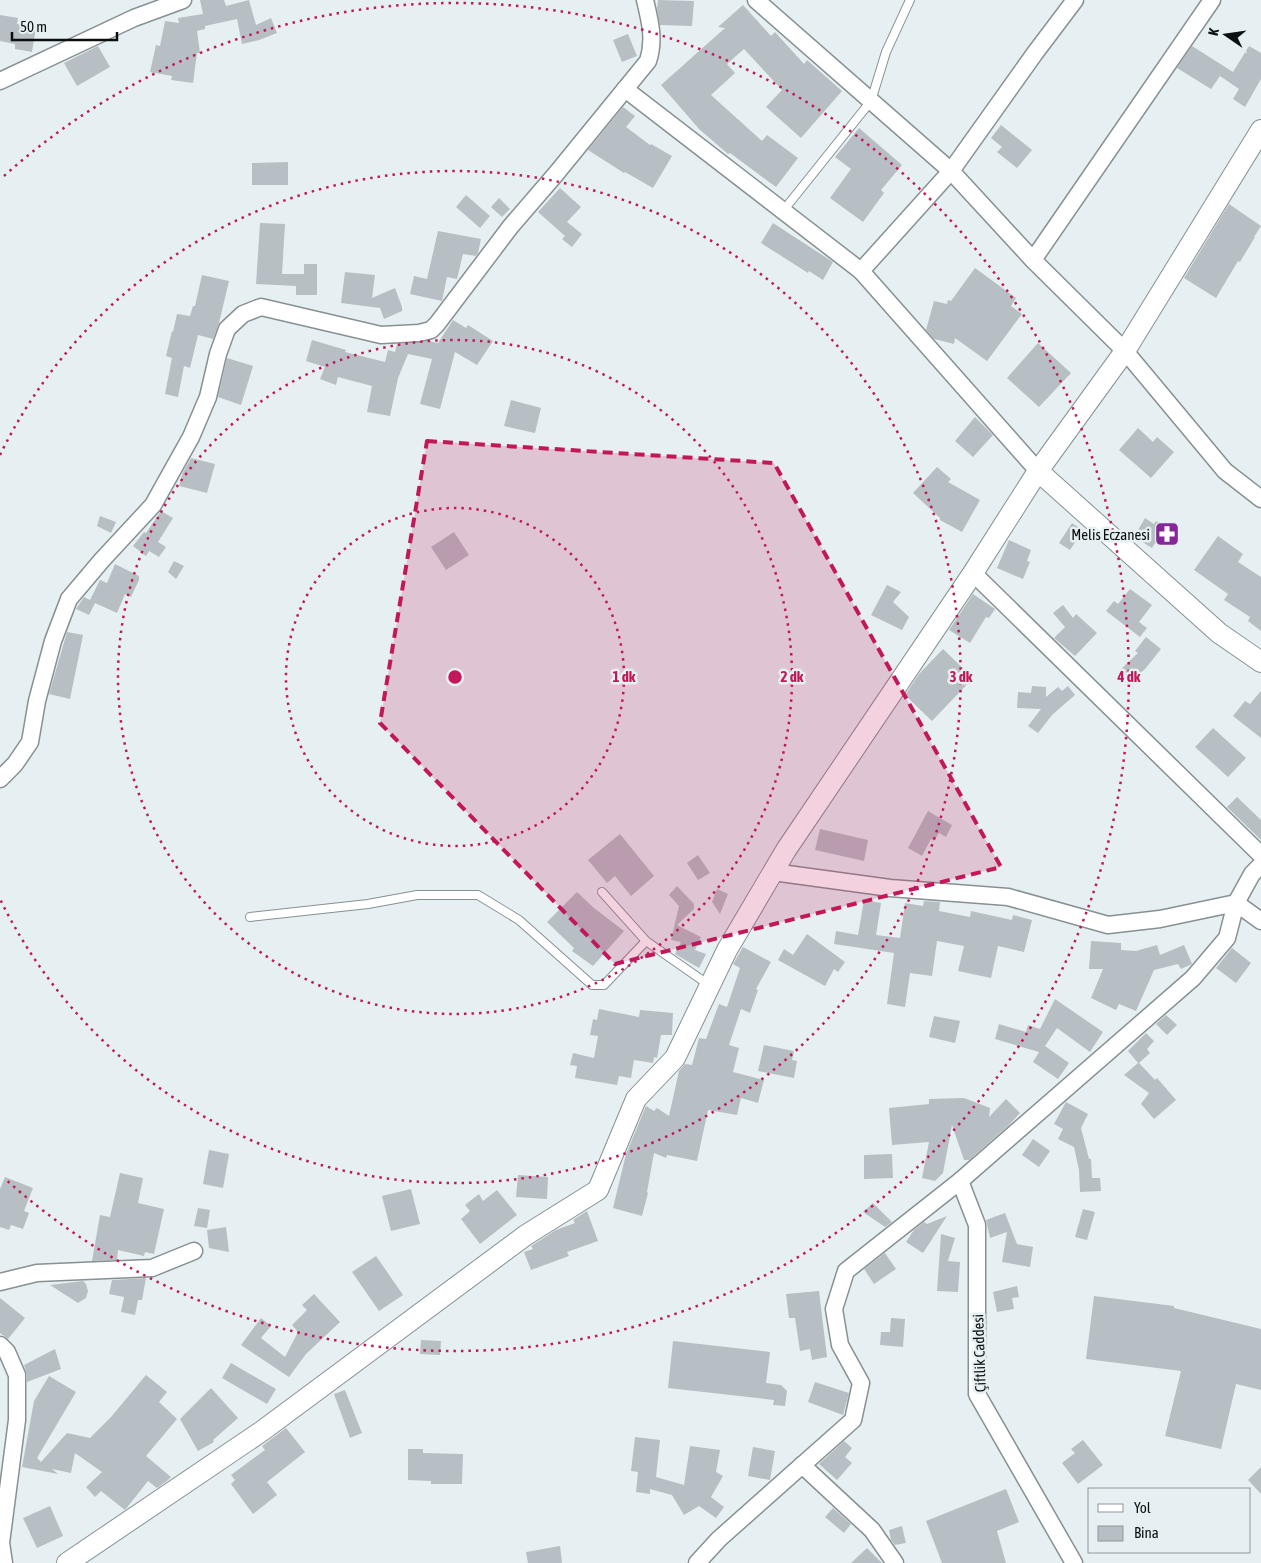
<svg xmlns="http://www.w3.org/2000/svg" width="1261" height="1563" viewBox="0 0 1261 1563" font-family="'Asap Condensed',sans-serif">
  <style>
    .building { fill: #b7bfc4 }
    .lines { fill: none; stroke-linecap: round; stroke-linejoin: round }
    .service-casing { stroke: #879092; stroke-width: 10 }
    .minor-casing { stroke: #879092; stroke-width: 19 }
    .tertiary-casing { stroke: #879092; stroke-width: 22 }
    .service { stroke: #fff; stroke-width: 8 }
    .minor { stroke: #fff; stroke-width: 16 }
    .tertiary { stroke: #fff; stroke-width: 20 }
    .marked { fill: #c2185b; fill-opacity: 0.2; stroke: #c2185b; stroke-width: 4; stroke-dasharray: 10 6; stroke-linejoin: round }
    .ring { fill: none; stroke: #c2185b; stroke-width: 2.5; stroke-dasharray: 2.5 5 }
    .labels { text-anchor: middle; dominant-baseline: central; stroke-width: 5; stroke-linejoin: round; paint-order: stroke }
    .poi-label { font-size: 15px; fill: #0c0f10; stroke: #e6f0f3; text-anchor: end }
    .street-label { font-size: 15px; fill: #0c0f10; stroke: #e6f0f3 }
    .centre { fill: #c2185b; stroke: #e6f0f3; stroke-width: 2.5 }
    .ring-label { font-size: 15px; text-anchor: middle; font-weight: bold; fill: #c2185b; stroke: #e6f0f3; stroke-width: 5; stroke-linejoin: round; paint-order: stroke }
  </style>
  <rect width="100%" height="100%" fill="#e6f0f3"/>
  <!-- building -->
  <g class="building">
    <path d="M200,0H224L226,6L249,0L256,25L271,18L277,33L259,40L242,44L237,19L205,26V29L197,31L200,53H197L193,83L171,80L172,76L150,72L156,45L160,46L165,21L179,23L178,18L203,14Z"/>
    <path d="M658,0L694,1L692,26L660,25L657,9Z"/>
    <path d="M743,5L771,36L775,32L804,64L807,60L842,91L801,138L766,107L782,90L744,49L727,64L735,73L711,95L762,141L767,135L798,158L776,187L730,153L728,154L699,129L661,85L725,28L718,27Z"/>
    <path d="M0,15L18,18L17,24L36,27L32,52L15,49V44L0,41Z"/>
    <path d="M628,34L637,56L622,62L613,40Z"/>
    <path d="M98,46L110,67L77,86L64,63Z"/>
    <path d="M1192,46L1233,72L1249,46L1261,53V79L1245,107L1233,99L1239,89L1220,76L1211,89L1177,68Z"/>
    <path d="M623,107L635,116L626,127L650,145L651,144L672,156L653,188L625,172L624,173L588,150Z"/>
    <path d="M1001,125L1032,150L1017,168L997,152L1002,147L991,138Z"/>
    <path d="M859,128L902,165L881,190L884,193L863,222L830,198L851,169L835,157Z"/>
    <path d="M288,162V185H252V163Z"/>
    <path d="M560,188L581,207L567,222L582,234L572,247L562,239L565,236L538,212Z"/>
    <path d="M466,195L490,216L480,228L456,207Z"/>
    <path d="M499,198L510,209L502,217L491,207Z"/>
    <path d="M1229,204L1261,226L1254,237H1255L1240,262L1238,261L1216,298L1184,278Z"/>
    <path d="M260,223L285,224L282,274H304V264H317V295H296V286L256,284Z"/>
    <path d="M773,223L833,262L823,280L809,271L808,273L761,243Z"/>
    <path d="M438,231L481,239L478,253L476,256L463,254L457,279L447,277L442,301L410,294L414,276L427,279Z"/>
    <path d="M975,268L1016,298L1011,306L1022,314L987,361L955,338L954,344L934,339L926,330L934,301L947,304L948,300L951,301Z"/>
    <path d="M345,272L375,275L372,298L395,288L402,307V311L384,319L380,308L341,303Z"/>
    <path d="M202,275L229,281L219,323L213,339L198,335L190,368L184,366L178,397L165,394L172,358L166,356L172,331L173,332L177,314L190,316L193,306H195Z"/>
    <path d="M453,320L466,328L468,325L493,341L477,365L455,352L440,409L420,404L432,359L408,354L398,378L390,416L367,412L372,386L338,377L336,385L320,379L325,367L306,361L312,340L346,350L345,352L385,362L388,350L395,352L397,344L428,341L438,343Z"/>
    <path d="M1038,343L1071,373L1039,407L1007,378Z"/>
    <path d="M227,358L253,366L241,405L218,397Z"/>
    <path d="M511,400L541,408L535,433L504,426Z"/>
    <path d="M975,417L993,435L973,457L955,441Z"/>
    <path d="M1138,428L1153,442L1157,437L1174,452L1151,478L1119,450Z"/>
    <path d="M191,458L215,464L207,493L179,486L183,472Z"/>
    <path d="M937,467L951,479L948,482L980,500L962,532L940,520V518L913,493Z"/>
    <path d="M161,511L173,518L158,542L166,547L159,557L149,551L146,556L133,546L144,532L146,533Z"/>
    <path d="M100,516L116,522L111,533L97,526Z"/>
    <path d="M1145,518L1154,524L1156,521L1165,527L1152,548L1134,537Z"/>
    <path d="M1072,523L1083,530L1070,550L1059,543Z"/>
    <path d="M454,532L469,555L446,570L431,547Z"/>
    <path d="M1218,536L1243,554L1238,562L1261,577V631L1248,621L1250,617L1224,600L1228,594L1194,570Z"/>
    <path d="M1009,540L1031,550L1027,561L1030,562L1023,579L997,568Z"/>
    <path d="M174,561L184,566L176,579L168,572Z"/>
    <path d="M115,564L139,576V580L131,597L125,594L117,613L95,603L89,615L76,609L84,597L90,600L100,580L107,583Z"/>
    <path d="M887,585L901,592L893,602L909,617L902,630L871,615Z"/>
    <path d="M1130,589L1152,605L1139,622L1147,628L1140,637L1106,611L1114,601L1118,604Z"/>
    <path d="M973,594L995,609L989,618L986,617L970,643L949,630Z"/>
    <path d="M1063,605L1073,618L1076,614L1097,633L1075,656L1054,638L1065,627L1053,613Z"/>
    <path d="M67,632L83,635L70,699L49,694Z"/>
    <path d="M1146,637L1161,649L1145,669L1129,683L1119,671L1138,653L1135,651Z"/>
    <path d="M943,649L973,678L932,721L905,695L919,674Z"/>
    <path d="M1032,686L1046,687V697L1058,687L1062,691L1068,686L1075,695L1052,715L1038,733L1028,726L1041,709L1017,708L1018,692L1031,693Z"/>
    <path d="M1261,691V738L1233,716L1245,701L1250,704Z"/>
    <path d="M1213,728L1246,758L1228,777L1195,747Z"/>
    <path d="M1237,797L1261,820V840L1227,807Z"/>
    <path d="M928,811L952,825L946,837L939,833L934,841L931,839L922,856L908,848Z"/>
    <path d="M820,829L868,840L864,861L815,850Z"/>
    <path d="M620,834L654,876L631,896L615,876L607,883L588,860Z"/>
    <path d="M698,855L710,873L698,880L687,863Z"/>
    <path d="M677,886L694,904V909L677,925L701,937L695,950L706,954L699,968L675,954L681,942L671,940L679,906L669,895Z"/>
    <path d="M717,889L728,894L720,914L712,902Z"/>
    <path d="M577,892L594,908L624,931L593,966L572,951L574,948L547,922Z"/>
    <path d="M864,900L881,903L876,935L900,938L905,903L923,906L924,901L940,902L939,911L970,917L971,911L1012,920L1013,915L1032,920L1024,952L998,946L991,978L958,971L964,946L937,941L932,976L910,973L905,1007L887,1004L894,953L834,944L836,931L858,935Z"/>
    <path d="M807,934L845,962L838,972L834,969L825,986L778,960L784,949L793,955Z"/>
    <path d="M1091,941L1121,943V950L1136,951L1157,945L1160,955L1184,945L1192,964L1181,969L1178,964L1154,970L1136,1011L1119,1004L1116,1010L1091,998L1103,969H1089Z"/>
    <path d="M743,947L771,962L756,989L758,990L750,1013L741,1009L729,1045L739,1048L733,1072L764,1080L758,1103L741,1098L737,1115L708,1110L697,1161L667,1155L666,1158L654,1153L647,1192L648,1193L642,1216L613,1208L626,1154L646,1106L654,1111L657,1108L669,1116L679,1071L685,1064L692,1065L699,1038L706,1039L719,1004L727,1007L740,968L733,964Z"/>
    <path d="M1232,948L1251,963L1236,983L1216,968Z"/>
    <path d="M1055,999L1103,1032L1090,1052L1057,1028L1045,1046L1069,1063L1058,1079L1033,1062L1039,1052L995,1039L999,1024L1026,1032L1028,1025L1040,1029Z"/>
    <path d="M599,1009L639,1017L640,1010L673,1013L672,1035H661L657,1058L654,1057L653,1063L634,1060L631,1078L619,1076L617,1085L575,1078L577,1066L570,1065L573,1053L594,1058L598,1036L590,1035L593,1019L597,1020Z"/>
    <path d="M1166,1015L1177,1025L1167,1035L1156,1024Z"/>
    <path d="M934,1016L960,1021L955,1043L929,1037Z"/>
    <path d="M1146,1033L1154,1041L1147,1049L1150,1053L1139,1063L1155,1080L1157,1078L1176,1100L1154,1119L1141,1104L1149,1093L1124,1075L1138,1063L1128,1051Z"/>
    <path d="M764,1045L794,1051L792,1060L797,1061L794,1078L758,1071Z"/>
    <path d="M964,1098L990,1108L989,1117L1006,1099L1020,1113L1008,1126L969,1160H964L952,1125L943,1173L935,1181L922,1178L929,1142L892,1145L889,1108L929,1104V1099Z"/>
    <path d="M1066,1102L1088,1114L1081,1128L1089,1159H1091L1092,1178H1100L1101,1191L1080,1192L1079,1170L1074,1147L1058,1139L1063,1129L1054,1124Z"/>
    <path d="M1033,1139L1050,1151L1039,1167L1022,1155Z"/>
    <path d="M209,1150L229,1154L223,1188L203,1184Z"/>
    <path d="M892,1154L893,1178L864,1179V1155Z"/>
    <path d="M120,1173L143,1178L138,1203L164,1209L154,1254L145,1252L144,1256L118,1250L117,1260L92,1261L100,1215L110,1217Z"/>
    <path d="M518,1175L548,1177L547,1199L516,1197Z"/>
    <path d="M5,1177L33,1188L24,1211L29,1213L23,1229L11,1225L9,1230L0,1227V1189Z"/>
    <path d="M411,1189L420,1224L391,1231L382,1196Z"/>
    <path d="M497,1190L517,1215L480,1244L461,1219L470,1211L465,1205L479,1194L483,1201Z"/>
    <path d="M873,1203L892,1222L885,1227L863,1212Z"/>
    <path d="M198,1208L210,1210L207,1228L194,1226Z"/>
    <path d="M1083,1209L1095,1212L1087,1240L1075,1237Z"/>
    <path d="M587,1211L598,1241L567,1252L569,1256L531,1270L524,1252L533,1249L531,1246L556,1230L575,1223L573,1220Z"/>
    <path d="M1005,1213L1017,1244L1033,1247L1030,1267L1002,1262L1007,1232L990,1238L986,1220Z"/>
    <path d="M947,1216L923,1253L906,1242L914,1230L924,1222L927,1224Z"/>
    <path d="M226,1227L229,1252L209,1248L207,1230Z"/>
    <path d="M941,1234L955,1238L948,1261L960,1262L958,1292L937,1291Z"/>
    <path d="M885,1253L896,1269L874,1284L864,1269Z"/>
    <path d="M376,1256L403,1295L379,1311L352,1272Z"/>
    <path d="M146,1278L142,1300H138L135,1315L121,1312L124,1297L109,1294L112,1280Z"/>
    <path d="M83,1281L86,1284L88,1291L86,1298L78,1303L50,1285Z"/>
    <path d="M1017,1286L1019,1297L1012,1298L1014,1309L997,1312L993,1292Z"/>
    <path d="M819,1291L827,1357L812,1360L810,1349L800,1351L795,1318H789L786,1294Z"/>
    <path d="M314,1294L340,1322L306,1354L289,1377L241,1345L261,1318L271,1326L261,1338L285,1357L298,1332L292,1325L307,1310L302,1305Z"/>
    <path d="M1094,1296L1174,1306V1308L1261,1329V1390L1236,1384L1221,1449L1165,1436L1181,1371L1086,1359Z"/>
    <path d="M0,1298L25,1318L8,1339L0,1333Z"/>
    <path d="M891,1318L905,1319L903,1347L880,1345L881,1332H890Z"/>
    <path d="M421,1340L441,1341L440,1355L420,1354Z"/>
    <path d="M673,1341L770,1352L766,1383L781,1385L787,1391L785,1406L773,1405L774,1400L668,1388Z"/>
    <path d="M55,1349L61,1369L27,1382V1375L24,1365Z"/>
    <path d="M231,1363L276,1389L267,1404L222,1378Z"/>
    <path d="M146,1375L167,1392L159,1402L177,1419L146,1456L171,1477L167,1481L157,1488L148,1481L125,1510L101,1491L95,1497L86,1487L102,1472L75,1453L71,1473L52,1469L58,1474L22,1467L34,1401L49,1376L76,1392L37,1458L41,1462L67,1433L90,1438L111,1417Z"/>
    <path d="M815,1382L849,1393L843,1415L808,1402Z"/>
    <path d="M211,1388L238,1418L213,1440L214,1442L198,1451L180,1419Z"/>
    <path d="M345,1390L362,1433L350,1438L334,1394Z"/>
    <path d="M286,1428L305,1452L267,1482L277,1495L253,1514L231,1484L235,1480L231,1475L265,1450L262,1446Z"/>
    <path d="M635,1437L660,1440L656,1477L684,1485L690,1446L720,1450L716,1472L723,1476L711,1497L724,1507L716,1518L699,1506L684,1515L672,1495L650,1489V1494L636,1492L638,1472L631,1471Z"/>
    <path d="M1083,1440L1103,1465L1078,1484L1062,1463L1075,1453L1071,1449Z"/>
    <path d="M844,1441L852,1448L845,1457L852,1463L837,1480L819,1464Z"/>
    <path d="M753,1447L775,1451L770,1480L748,1476Z"/>
    <path d="M408,1449H423V1453L463,1454L462,1484H431V1481L408,1480Z"/>
    <path d="M1261,1467V1494L1248,1480Z"/>
    <path d="M1006,1489L1019,1522L997,1531L1006,1563H942L926,1521Z"/>
    <path d="M50,1506L63,1536L37,1548L23,1518Z"/>
    <path d="M833,1508L851,1524L844,1533L825,1517Z"/>
    <path d="M902,1526L906,1543L895,1545L891,1540L889,1530Z"/>
    <path d="M560,1546L562,1563H528L526,1552Z"/>
    <path d="M867,1548L882,1563H851Z"/>
  </g>
  <g class="lines">
    <defs>
      <g id="service">
        <path d="M783,211L871,101L886,52L910,0"/>
        <path d="M602,892L646,941L709,985"/>
        <path d="M250,917L368,904L417,895H478L519,920L592,985H604L646,941"/>
      </g>
      <g id="minor">
        <path d="M756,0L951,171L861,271"/>
        <path d="M1075,0L1035,53L951,171L1033,260L1125,351L1225,471L1261,499"/>
        <path d="M0,81L134,18L183,0"/>
        <path d="M625,89L861,271L1038,471"/>
        <path d="M1033,260L1212,0"/>
        <path d="M973,573L1261,855"/>
        <path d="M0,779L15,764L30,742L37,701L53,641L69,599L102,560L153,505L191,437L208,397L218,354L227,329L243,314L261,307L381,335L419,333L431,330L437,324L511,226L555,175L648,61C655,40 650,21 645,0"/>
        <path d="M773,872L890,888L1008,897L1108,925L1160,919L1236,903L1252,874L1261,865"/>
        <path d="M960,1181L977,1225V1394L1074,1563"/>
        <path d="M0,1282L37,1273L152,1268L194,1251"/>
        <path d="M0,1345L7,1352L17,1375V1420L1,1543L4,1563"/>
        <path d="M802,1465L872,1530L895,1563"/>
        <path d="M697,1563L719,1539L853,1420L861,1383L840,1345L834,1309L846,1271L960,1181L1193,978L1227,938L1236,903L1261,921"/>
      </g>
      <g id="tertiary">
        <path d="M1038,471L1219,633L1261,662"/>
        <path d="M67,1563L262,1431L526,1235L598,1190L636,1099L675,1058L727,950L786,850L973,573L1038,471L1125,351L1261,130"/>
      </g>
    </defs>
    <!-- service casing -->
    <use href="#service" class="service-casing"/>
    <!-- minor casing -->
    <use href="#minor" class="minor-casing"/>
    <!-- tertiary casing -->
    <use href="#tertiary" class="tertiary-casing"/>
    <!-- service -->
    <use href="#service" class="service"/>
    <!-- minor -->
    <use href="#minor" class="minor"/>
    <!-- tertiary -->
    <use href="#tertiary" class="tertiary"/>
  </g>
  <!-- marked area -->
  <path class="marked" d="M427,441L774,463L1001,867L615,964L380,723Z"/>
  <!-- distance rings -->
  <g class="ring">
    <circle cx="455" cy="677" r="169"/>
    <circle cx="455" cy="677" r="337"/>
    <path d="M0 455A506 506 0 1 1 0 899"/>
    <path d="M4 176A674 674 0 1 1 4 1178"/>
  </g>
  <!-- icons -->
  <defs>
    <symbol id="pharmacy-square" viewBox="-11 -11 22 22"><rect x="-9" y="-9" width="18" height="18" rx="4" fill="#832894" stroke="#e6f0f3"/><path d="M-2-6h4v4h4v4h-4v4h-4v-4h-4v-4h4Z" fill="#fff"/></symbol>
  </defs>
  <g fill-rule="evenodd">
    <use href="#pharmacy-square" x="1153" y="520" width="28" height="28"/>
  </g>
  <g class="labels">
    <!-- poi labels -->
    <g class="poi-label">
      <text x="1150" y="534">Melis Eczanesi</text>
    </g>
    <!-- street labels -->
    <g class="street-label">
      <text transform="translate(979 1353) rotate(-92)">Çiftlik Caddesi</text>
    </g>
  </g>
  <circle cx="455" cy="677" r="8" class="centre"/>
  <g class="ring-label">
    <text x="624" y="682">1 dk</text>
    <text x="792" y="682">2 dk</text>
    <text x="961" y="682">3 dk</text>
    <text x="1129" y="682">4 dk</text>
  </g>
  <!-- legend -->
  <rect x="1088" y="1488" width="162" height="65" fill="#e6f0f3" stroke="#8f9698"/>
  <rect x="1098" y="1504" width="25" height="8" fill="#ffffff" stroke="#8f9698"/>
  <text x="1134" y="1513" font-size="15" fill="#0c0f10">Yol</text>
  <rect x="1098" y="1526" width="25" height="15" fill="#b7bfc4" stroke="#8f9698"/>
  <text x="1134" y="1538" font-size="15" fill="#0c0f10">Bina</text>
  <!-- north arrow -->
  <g transform="translate(1226 35) rotate(283)" stroke="#e6f0f3" stroke-width="4" paint-order="stroke">
  <path d="M0-4L9 19L0 12L-9 19Z" fill="#0c0f10"/>
  <text y="-8" font-size="14" font-weight="bold" text-anchor="middle" fill="#0c0f10">K</text>
  </g>
  <!-- scale -->
  <path d="M12 32v8h105v-8" fill="none" stroke="#0c0f10" stroke-width="2.5"/>
  <text x="20" y="32" font-size="15" fill="#0c0f10" stroke="#e6f0f3" stroke-width="4" paint-order="stroke">50 m</text>
</svg>
